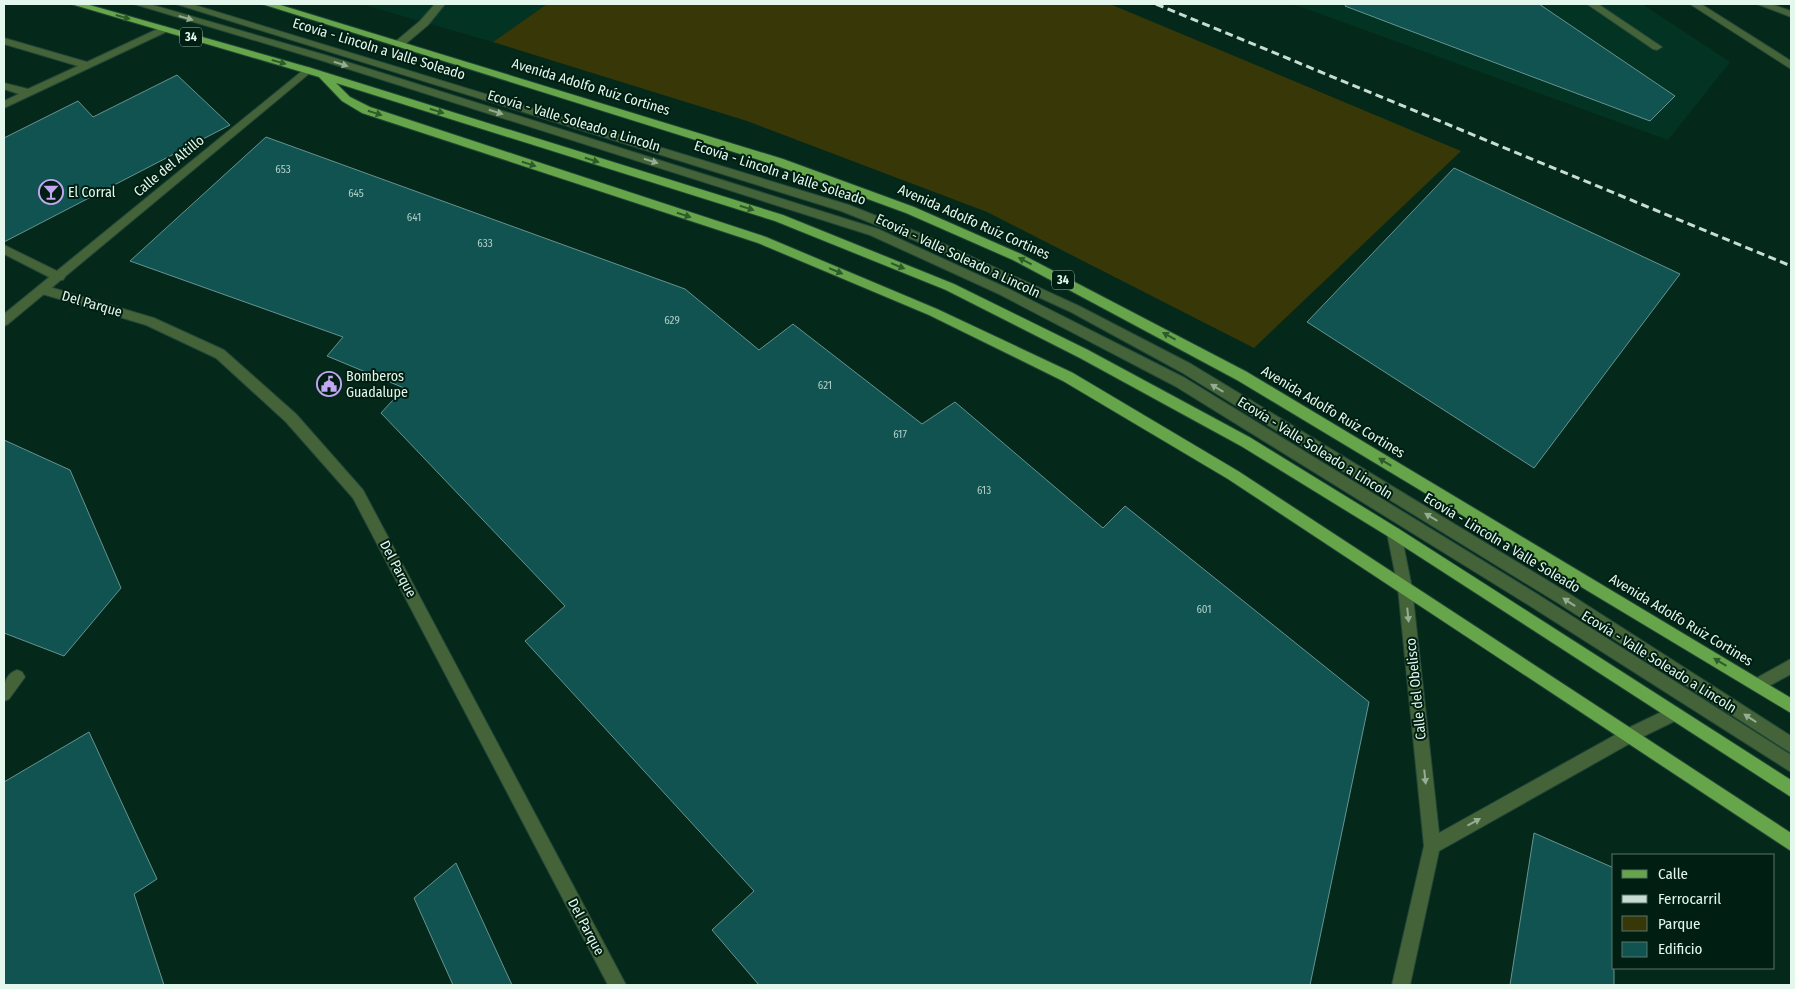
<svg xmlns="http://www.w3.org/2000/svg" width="1795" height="989" viewBox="0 0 1795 989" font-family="'Fira Sans Condensed',sans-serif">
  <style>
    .built { fill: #033423 }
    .green { fill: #373707 }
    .building { fill: #115351; stroke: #669390 }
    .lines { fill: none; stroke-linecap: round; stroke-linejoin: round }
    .service-casing { stroke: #234638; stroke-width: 2 }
    .minor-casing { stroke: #234638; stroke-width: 2 }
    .primary-casing { stroke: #234638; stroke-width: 2 }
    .service { fill: #456339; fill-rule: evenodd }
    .minor { fill: #456339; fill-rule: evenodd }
    .primary { fill: #66a549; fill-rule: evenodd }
    .rail { stroke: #c7ddd3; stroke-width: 3; stroke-dasharray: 8 4.5; stroke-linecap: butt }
    .oneway { fill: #2e5b2b }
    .oneway2 { fill: #94ad93 }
    .labels { text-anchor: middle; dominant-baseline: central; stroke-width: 4; stroke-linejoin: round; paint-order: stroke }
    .number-label { font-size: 11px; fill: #aecec6 }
    .shield { fill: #001f12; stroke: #9fb6ab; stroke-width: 1 }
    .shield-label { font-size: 12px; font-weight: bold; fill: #e3f7ed }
    .street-label { font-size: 14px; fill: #e3f7ed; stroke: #001f12 }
    .poi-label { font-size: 14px; fill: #e3f7ed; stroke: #001f12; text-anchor: start }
  </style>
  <rect width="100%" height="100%" fill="#04291b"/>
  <!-- built -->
  <g class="built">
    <path d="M361,4H547L493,42Z"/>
    <path d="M1293,4H1642L1730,62L1668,140Z"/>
  </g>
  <!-- green -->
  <path class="green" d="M547,4H1110L1461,151L1254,348L987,212L747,121L493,42Z"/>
  <!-- building -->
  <g class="building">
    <path d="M1346,4H1539L1675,96L1650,121L1408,30L1345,6Z"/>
    <path d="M177,75L230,125L4,242V138L78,101L93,117Z"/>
    <path d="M266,137L685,289L759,350L793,324L922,424L955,402L1103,528L1125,506L1369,702L1310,985H759L712,930L754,891L525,641L565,606L381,413L404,388L327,356L343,337L130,261Z"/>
    <path d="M1454,168L1680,274L1534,468L1307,322Z"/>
    <path d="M4,440L70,470L121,588L64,656L4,633Z"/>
    <path d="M89,732L157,879L134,894L164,985H4V782Z"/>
    <path d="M1534,833L1614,868V985H1510Z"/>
    <path d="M456,863L512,985H453L414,898Z"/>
  </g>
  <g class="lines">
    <defs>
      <g id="service">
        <path d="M134,4H149L325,55L878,229L1007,288L1185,378L1537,594L1791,755V772L1527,604L1175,386L999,294L870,235L317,59Z"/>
        <path d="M176,4H191L849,205L922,234L1079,306L1191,364L1568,593L1791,736V753L1558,603L1181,372L1071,312L914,240L841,211Z"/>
        <path d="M435,4H445L428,25L403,46H395V42L420,21Z"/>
        <path d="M1587,4H1598L1662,47L1657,50L1653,49Z"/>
        <path d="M1757,4H1771L1791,11V17Z"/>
        <path d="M164,26L169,29L168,31L4,108V101L19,94L4,89V83L28,89L78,66L4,44V38L87,62Z"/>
        <path d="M4,245L63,274L65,277L63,280H55L4,254Z"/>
        <path d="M43,285L154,318L224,350L296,414L363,490L626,985H608L353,498L286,422L216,358L146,325L39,293L37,290Z"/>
        <path d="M1394,527L1399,529L1401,533L1412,588L1439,833L1624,730L1674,706L1679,709L1682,714L1679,719L1636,740L1439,851L1410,985H1392L1424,846L1398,588L1387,533L1389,529Z"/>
        <path d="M1791,659V674L1758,692L1753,690L1750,685L1753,680Z"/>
        <path d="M17,670L22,672L25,677L9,699L4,701C4,688 3,675 17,670Z"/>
      </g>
      <g id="minor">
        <path d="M1690,4H1701L1791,61V69Z"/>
        <path d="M307,67L311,68V72L8,324L4,326V314Z"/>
      </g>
      <g id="primary">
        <path d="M71,4H86L311,68L783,215L954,284L1088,350L1251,438L1399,529L1791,780V797L1389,537L1241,446L1080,358L946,290L775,221L336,83L350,97L370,107L766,237L937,309L1073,373L1238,471L1791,833V851L1228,479L1063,381L929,315L758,243L362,113L342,101L319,77Z"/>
        <path d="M262,4H277L783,159L914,207L1021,254L1247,372L1791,698V713L1237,380L1013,260L906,213L775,165Z"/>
      </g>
    </defs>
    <!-- service casing -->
    <use href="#service" class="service-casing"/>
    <!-- minor casing -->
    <use href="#minor" class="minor-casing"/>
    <!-- primary casing -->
    <use href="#primary" class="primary-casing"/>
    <!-- service -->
    <use href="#service" class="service"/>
    <!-- minor -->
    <use href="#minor" class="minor"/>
    <!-- primary -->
    <use href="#primary" class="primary"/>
    <!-- rail -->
    <path class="rail" d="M1156,4L1791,266"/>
  </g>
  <!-- one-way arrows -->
  <defs><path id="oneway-solid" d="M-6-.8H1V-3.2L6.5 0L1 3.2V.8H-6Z" transform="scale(1.25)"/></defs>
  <g class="oneway">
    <use href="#oneway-solid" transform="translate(123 17) rotate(16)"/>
    <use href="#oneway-solid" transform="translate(279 62) rotate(16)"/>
    <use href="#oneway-solid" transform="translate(437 111) rotate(17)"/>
    <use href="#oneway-solid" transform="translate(375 113) rotate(18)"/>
    <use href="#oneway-solid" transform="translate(592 160) rotate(17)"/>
    <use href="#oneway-solid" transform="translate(529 164) rotate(18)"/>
    <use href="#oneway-solid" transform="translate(747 208) rotate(17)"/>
    <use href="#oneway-solid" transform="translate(684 215) rotate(18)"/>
    <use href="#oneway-solid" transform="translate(1025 261) rotate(-153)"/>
    <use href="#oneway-solid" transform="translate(898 266) rotate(22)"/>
    <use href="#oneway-solid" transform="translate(836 271) rotate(23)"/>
    <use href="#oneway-solid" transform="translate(1169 336) rotate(-151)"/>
    <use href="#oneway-solid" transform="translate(1385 462) rotate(-149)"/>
    <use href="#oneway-solid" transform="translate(1720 662) rotate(-149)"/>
  </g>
  <g class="oneway2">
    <use href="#oneway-solid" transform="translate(186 18) rotate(16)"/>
    <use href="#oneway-solid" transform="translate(341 64) rotate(17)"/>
    <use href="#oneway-solid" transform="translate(496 112) rotate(17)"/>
    <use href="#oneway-solid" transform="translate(651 161) rotate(17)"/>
    <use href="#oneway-solid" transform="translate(1217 388) rotate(-149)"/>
    <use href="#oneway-solid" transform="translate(1431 517) rotate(-149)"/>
    <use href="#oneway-solid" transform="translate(1569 602) rotate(-147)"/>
    <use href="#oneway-solid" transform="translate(1408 615) rotate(84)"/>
    <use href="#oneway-solid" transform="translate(1750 718) rotate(-147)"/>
    <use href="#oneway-solid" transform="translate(1425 777) rotate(84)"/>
    <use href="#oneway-solid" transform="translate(1474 822) rotate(-29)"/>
  </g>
  <!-- icons -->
  <defs>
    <symbol id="bar-ring" viewBox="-11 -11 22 22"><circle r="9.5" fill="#001f12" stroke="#c2a7f2" stroke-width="1.5"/><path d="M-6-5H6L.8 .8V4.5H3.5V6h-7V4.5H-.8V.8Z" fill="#c2a7f2"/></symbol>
    <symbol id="civic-ring" viewBox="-11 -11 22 22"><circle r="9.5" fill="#001f12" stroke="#c2a7f2" stroke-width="1.5"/><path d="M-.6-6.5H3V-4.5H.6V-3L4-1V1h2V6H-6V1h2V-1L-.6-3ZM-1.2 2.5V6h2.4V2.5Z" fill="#c2a7f2"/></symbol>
  </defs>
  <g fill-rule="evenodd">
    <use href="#bar-ring" x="37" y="178" width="28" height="28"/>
    <use href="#civic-ring" x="315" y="370" width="28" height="28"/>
  </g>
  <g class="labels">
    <!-- number labels -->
    <g class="number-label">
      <text x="283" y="169">653</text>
      <text x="356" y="193">645</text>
      <text x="414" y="217">641</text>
      <text x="485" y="243">633</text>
      <text x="672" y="320">629</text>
      <text x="825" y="385">621</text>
      <text x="900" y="434">617</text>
      <text x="984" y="490">613</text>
      <text x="1204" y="609">601</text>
    </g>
    <!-- shield labels -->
    <g class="shield">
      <rect x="180" y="27.5" width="22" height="19" rx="4"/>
      <rect x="1052" y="270.5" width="22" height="19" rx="4"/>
    </g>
    <g class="shield-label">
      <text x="191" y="37">34</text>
      <text x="1063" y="280">34</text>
    </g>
    <!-- street labels -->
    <g class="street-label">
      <text transform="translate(379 49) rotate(17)">Ecovía - Lincoln a Valle Soleado</text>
      <text transform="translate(591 87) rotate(17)">Avenida Adolfo Ruíz Cortines</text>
      <text transform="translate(574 121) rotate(17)">Ecovía - Valle Soleado a Lincoln</text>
      <text transform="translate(169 166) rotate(-40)">Calle del Altillo</text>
      <text transform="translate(780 173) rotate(18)">Ecovía - Lincoln a Valle Soleado</text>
      <text transform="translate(974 222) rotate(24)">Avenida Adolfo Ruíz Cortines</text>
      <text transform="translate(958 256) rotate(25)">Ecovía - Valle Soleado a Lincoln</text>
      <text transform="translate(92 304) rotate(16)">Del Parque</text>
      <text transform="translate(1333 412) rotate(31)">Avenida Adolfo Ruíz Cortines</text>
      <text transform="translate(1315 448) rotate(32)">Ecovía - Valle Soleado a Lincoln</text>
      <text transform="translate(1502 543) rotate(31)">Ecovía - Lincoln a Valle Soleado</text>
      <text transform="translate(398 569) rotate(62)">Del Parque</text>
      <text transform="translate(1681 620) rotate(31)">Avenida Adolfo Ruíz Cortines</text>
      <text transform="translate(1659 662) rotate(32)">Ecovía - Valle Soleado a Lincoln</text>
      <text transform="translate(1416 689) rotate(-96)">Calle del Obelisco</text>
      <text transform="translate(586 927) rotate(62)">Del Parque</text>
    </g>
    <!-- poi labels -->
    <g class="poi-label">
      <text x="68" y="192">El Corral</text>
      <text x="346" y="376">Bomberos<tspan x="346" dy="16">Guadalupe</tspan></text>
    </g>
  </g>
  <!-- border -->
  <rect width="1795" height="989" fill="none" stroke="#e3f7ed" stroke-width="10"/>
  <!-- legend -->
  <rect x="1612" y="854" width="162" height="115" fill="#001f12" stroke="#5b756a"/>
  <rect x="1622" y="870" width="25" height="8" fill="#66a549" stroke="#5b756a"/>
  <text x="1658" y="879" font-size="15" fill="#e3f7ed">Calle</text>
  <rect x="1622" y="895" width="25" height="8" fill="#c7ddd3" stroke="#5b756a"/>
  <text x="1658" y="904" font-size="15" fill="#e3f7ed">Ferrocarril</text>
  <rect x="1622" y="916" width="25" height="15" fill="#373707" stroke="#5b756a"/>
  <text x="1658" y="929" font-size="15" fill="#e3f7ed">Parque</text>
  <rect x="1622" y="942" width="25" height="15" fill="#115351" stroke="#5b756a"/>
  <text x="1658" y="954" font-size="15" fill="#e3f7ed">Edificio</text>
</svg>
